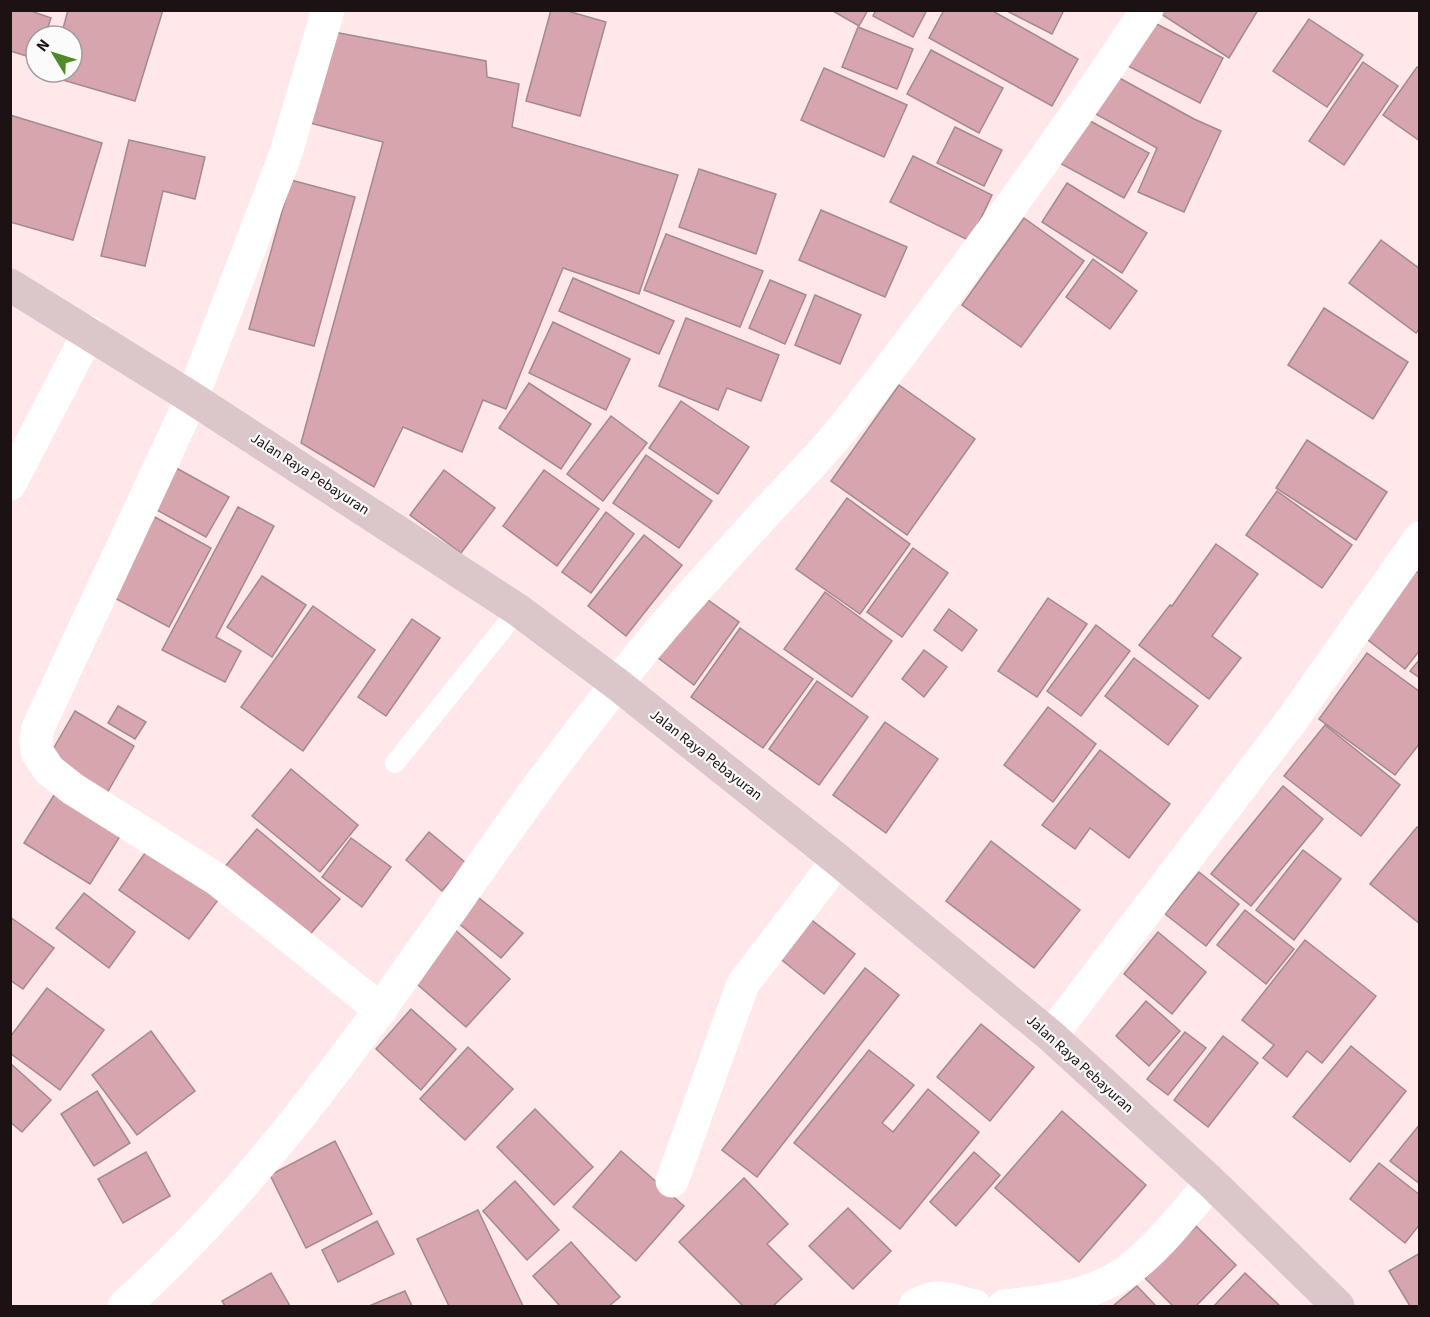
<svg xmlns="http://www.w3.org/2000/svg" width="1430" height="1317" viewBox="0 0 1430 1317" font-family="'Source Sans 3',sans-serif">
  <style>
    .building { fill: #d6a5ad; stroke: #a4898d; stroke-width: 1.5 }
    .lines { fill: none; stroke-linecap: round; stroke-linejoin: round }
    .lane { stroke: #fff; stroke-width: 20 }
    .street { stroke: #fff; stroke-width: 33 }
    .secondary { stroke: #dbc6c9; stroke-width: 33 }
    .labels { text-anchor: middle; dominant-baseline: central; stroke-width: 4.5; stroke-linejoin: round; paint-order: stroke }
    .street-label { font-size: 15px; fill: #1c1214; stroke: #fbfbfb }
  </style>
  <rect width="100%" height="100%" fill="#ffe7ea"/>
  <!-- building -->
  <g class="building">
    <path d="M10,10H28L51,18L45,36H36V59L10,51Z"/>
    <path d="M68,10H163L135,101L49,76L50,72H72V36H61Z"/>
    <path d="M551,10H564L606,22L580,116L526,101Z"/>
    <path d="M831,10H868L859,26Z"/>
    <path d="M876,10H927L913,37L873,16Z"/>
    <path d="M944,10H991L1078,59L1052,106L929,38Z"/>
    <path d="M1005,10H1064L1052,34Z"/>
    <path d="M1155,10H1258L1229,58Z"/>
    <path d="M1147,19L1223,58L1200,103L1124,64Z"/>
    <path d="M1309,19L1363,55L1327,107L1273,71Z"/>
    <path d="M858,27L913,49L897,89L842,67Z"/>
    <path d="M334,32L486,61L487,77L519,84L512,127L678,175L639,294L563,268L506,409L483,400L462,452L403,427L374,487L301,443L383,142L310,123Z"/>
    <path d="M931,50L1003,88L979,133L907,94Z"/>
    <path d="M1363,62L1398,86L1344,165L1309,141Z"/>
    <path d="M1417,67L1420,69V141L1383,115Z"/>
    <path d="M824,68L907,105L884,157L801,120Z"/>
    <path d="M1114,75L1194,119L1221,131L1184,212L1138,192L1157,148L1094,113Z"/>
    <path d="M10,115L102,143L73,240L10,222Z"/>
    <path d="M1081,116L1149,153L1124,198L1056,161Z"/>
    <path d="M955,127L1002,150L984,186L937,163Z"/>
    <path d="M129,140L205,157L195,199L163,191L145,266L101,256Z"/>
    <path d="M913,156L992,195L970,241L890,202Z"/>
    <path d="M699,169L776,194L756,254L679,227Z"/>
    <path d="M291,180L355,197L314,346L249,329Z"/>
    <path d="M1067,183L1147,233L1122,273L1042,222Z"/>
    <path d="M821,210L907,247L885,297L799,260Z"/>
    <path d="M1024,218L1084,261L1021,347L962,305Z"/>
    <path d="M666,234L763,271L740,327L644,290Z"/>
    <path d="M1381,240L1420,269V328L1416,333L1349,283Z"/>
    <path d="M1093,259L1137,291L1110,329L1066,297Z"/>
    <path d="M573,278L674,321L659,354L559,311Z"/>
    <path d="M770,280L806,295L785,344L749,328Z"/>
    <path d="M815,295L861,315L840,364L795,345Z"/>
    <path d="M1324,308L1408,362L1373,419L1288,365Z"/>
    <path d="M686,318L779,355L761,401L727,388L718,410L659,386Z"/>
    <path d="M553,322L630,359L606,410L529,373Z"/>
    <path d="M529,383L591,424L561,469L499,428Z"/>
    <path d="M899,385L975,439L907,535L831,481Z"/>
    <path d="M681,401L749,447L718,494L649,448Z"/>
    <path d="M611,416L647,443L603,501L567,474Z"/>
    <path d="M1307,440L1387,492L1356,540L1276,488Z"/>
    <path d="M646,455L712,501L679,548L613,503Z"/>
    <path d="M169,464L229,497L206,537L146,504Z"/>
    <path d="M444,470L495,508L461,553L410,515Z"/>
    <path d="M544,470L599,509L557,566L503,526Z"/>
    <path d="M1277,491L1352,545L1322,588L1246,535Z"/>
    <path d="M847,498L910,544L860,614L796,569Z"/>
    <path d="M238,507L274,526L216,637L241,651L225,682L162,650Z"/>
    <path d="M606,512L634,534L591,593L562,572Z"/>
    <path d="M153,516L211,548L169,627L109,595Z"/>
    <path d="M644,535L682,565L626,636L588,606Z"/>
    <path d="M1216,544L1258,574L1212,636L1241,658L1209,699L1139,645L1170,605L1172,606Z"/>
    <path d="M913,548L948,573L902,637L867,612Z"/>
    <path d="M1414,570L1420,574V650L1405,669L1363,636Z"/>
    <path d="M262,576L306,605L272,657L227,627Z"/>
    <path d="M825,592L892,641L852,697L784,649Z"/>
    <path d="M701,595L739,622L694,685L657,657Z"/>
    <path d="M1048,598L1087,624L1037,697L998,671Z"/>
    <path d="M313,606L375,650L303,751L241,707Z"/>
    <path d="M949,609L977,630L962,651L934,630Z"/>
    <path d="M412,619L440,638L386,716L358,697Z"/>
    <path d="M1096,625L1130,651L1081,716L1047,691Z"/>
    <path d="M740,628L813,679L763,748L691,697Z"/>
    <path d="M924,650L947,667L924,697L902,679Z"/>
    <path d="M1367,653L1420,692V743L1395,775L1319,719Z"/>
    <path d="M1134,658L1198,706L1168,745L1105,696Z"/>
    <path d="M1420,659V678L1410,671Z"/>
    <path d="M817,681L868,717L819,785L769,749Z"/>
    <path d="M118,706L146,722L135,739L108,723Z"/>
    <path d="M1048,707L1096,744L1053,802L1004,765Z"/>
    <path d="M75,711L134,746L107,793L48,758Z"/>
    <path d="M885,722L938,759L886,833L833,795Z"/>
    <path d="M1325,725L1400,785L1361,836L1284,776Z"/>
    <path d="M1100,750L1170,804L1129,858L1090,828L1075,849L1042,825Z"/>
    <path d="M291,769L358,825L320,872L252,816Z"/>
    <path d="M1283,786L1323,819L1251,906L1211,874Z"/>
    <path d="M56,792L122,833L90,884L24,843Z"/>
    <path d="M1417,827L1420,828V924L1370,884Z"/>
    <path d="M257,829L340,899L307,938L223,869Z"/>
    <path d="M429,832L466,863L442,891L406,860Z"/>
    <path d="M351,838L391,867L362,907L322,877Z"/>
    <path d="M991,841L1080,910L1034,968L946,901Z"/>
    <path d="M150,846L221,896L189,939L119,890Z"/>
    <path d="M1303,850L1341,879L1294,940L1256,910Z"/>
    <path d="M1199,872L1239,904L1206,946L1165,914Z"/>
    <path d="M84,893L135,932L109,968L56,928Z"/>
    <path d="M479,898L523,933L501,958L458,923Z"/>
    <path d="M1245,910L1294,949L1266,984L1217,945Z"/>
    <path d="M804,914L855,954L824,994L773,953Z"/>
    <path d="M10,917L54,948L23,989L10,980Z"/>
    <path d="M453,928L510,979L466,1027L409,977Z"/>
    <path d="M1158,932L1206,972L1172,1014L1124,974Z"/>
    <path d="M1305,940L1376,996L1322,1063L1307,1051L1287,1077L1263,1058L1274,1045L1242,1020Z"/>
    <path d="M865,968L899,995L757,1177L722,1150Z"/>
    <path d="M47,988L104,1030L60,1090L10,1053V1037Z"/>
    <path d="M1146,1001L1180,1031L1149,1066L1116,1036Z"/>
    <path d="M411,1009L456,1049L421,1090L376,1049Z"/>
    <path d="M981,1024L1034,1067L990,1121L937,1077Z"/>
    <path d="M151,1031L195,1091L137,1135L92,1075Z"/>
    <path d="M1185,1032L1206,1048L1168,1095L1147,1079Z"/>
    <path d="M1223,1036L1258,1063L1208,1127L1174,1100Z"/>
    <path d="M1351,1046L1406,1091L1350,1162L1293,1117Z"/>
    <path d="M468,1047L513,1089L465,1140L420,1099Z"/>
    <path d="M869,1050L914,1085L882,1123L893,1132L928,1089L979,1132L900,1229L794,1143Z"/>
    <path d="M10,1063L51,1100L22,1132L10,1122Z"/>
    <path d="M97,1091L130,1143L94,1166L61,1114Z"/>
    <path d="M535,1109L593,1167L554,1205L497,1147Z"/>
    <path d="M1062,1111L1146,1185L1079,1262L995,1188Z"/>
    <path d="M1420,1124V1184L1390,1161Z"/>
    <path d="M335,1141L372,1214L306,1248L270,1175Z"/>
    <path d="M621,1151L684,1206L636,1261L573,1207Z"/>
    <path d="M146,1152L170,1196L123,1223L98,1179Z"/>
    <path d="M974,1152L1000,1175L956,1226L930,1202Z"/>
    <path d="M1379,1163L1420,1195V1224L1405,1243L1350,1199Z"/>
    <path d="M744,1178L788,1224L767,1244L802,1279L773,1306H743L679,1242Z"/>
    <path d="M515,1181L559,1230L527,1260L483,1211Z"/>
    <path d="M848,1208L891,1251L853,1289L809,1246Z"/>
    <path d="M478,1210L523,1306H449L417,1239Z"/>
    <path d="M377,1221L394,1254L338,1282L322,1250Z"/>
    <path d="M1196,1226L1236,1265L1196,1306H1173L1145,1278Z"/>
    <path d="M571,1242L620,1297L609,1306H560L533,1276Z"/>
    <path d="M1420,1253V1306H1410L1389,1271Z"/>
    <path d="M271,1273L290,1306H225L222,1301Z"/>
    <path d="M1245,1273L1280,1306H1214Z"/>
    <path d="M1137,1286L1156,1306H1113Z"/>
    <path d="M405,1291L412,1306H369Z"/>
  </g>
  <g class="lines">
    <!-- lane -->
    <path class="lane" d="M395,763L518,610"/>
    <!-- street -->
    <g class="street">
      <path d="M328,10L286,153L192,398L38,728L36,741L37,752L49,770L73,789L218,880L381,1010"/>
      <path d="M10,484L89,332"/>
      <path d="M1051,1036L1291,721L1420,538"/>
      <path d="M672,1181L743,984L838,860"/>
      <path d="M124,1306C282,1164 395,986 518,815C548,772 581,730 613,689C662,625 717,566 771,507C792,485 813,463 833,440C867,400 898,357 930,315C1005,216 1078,114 1147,10"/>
      <path d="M915,1306C938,1291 950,1301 975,1306"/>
      <path d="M1004,1306C1046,1302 1095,1296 1130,1269C1161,1245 1186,1212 1211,1182"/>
    </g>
    <!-- secondary -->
    <path class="secondary" d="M10,285L192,398L518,610L617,684L838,860L1051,1036L1211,1182L1338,1306"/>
  </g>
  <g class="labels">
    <!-- street labels -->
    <g class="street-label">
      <text transform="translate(310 474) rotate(33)">Jalan Raya Pebayuran</text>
      <text transform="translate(706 755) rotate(38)">Jalan Raya Pebayuran</text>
      <text transform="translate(1080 1064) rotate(42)">Jalan Raya Pebayuran</text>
    </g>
  </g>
  <!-- border -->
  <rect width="1430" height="1317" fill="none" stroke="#1c1214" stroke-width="24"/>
  <!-- north arrow -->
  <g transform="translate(54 54) rotate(308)"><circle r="28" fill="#fbfbfb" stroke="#a29e9f" stroke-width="1.5"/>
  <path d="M0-4.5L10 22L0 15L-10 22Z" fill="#4f8a27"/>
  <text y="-9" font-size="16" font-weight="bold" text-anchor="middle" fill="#1c1214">N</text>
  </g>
</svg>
